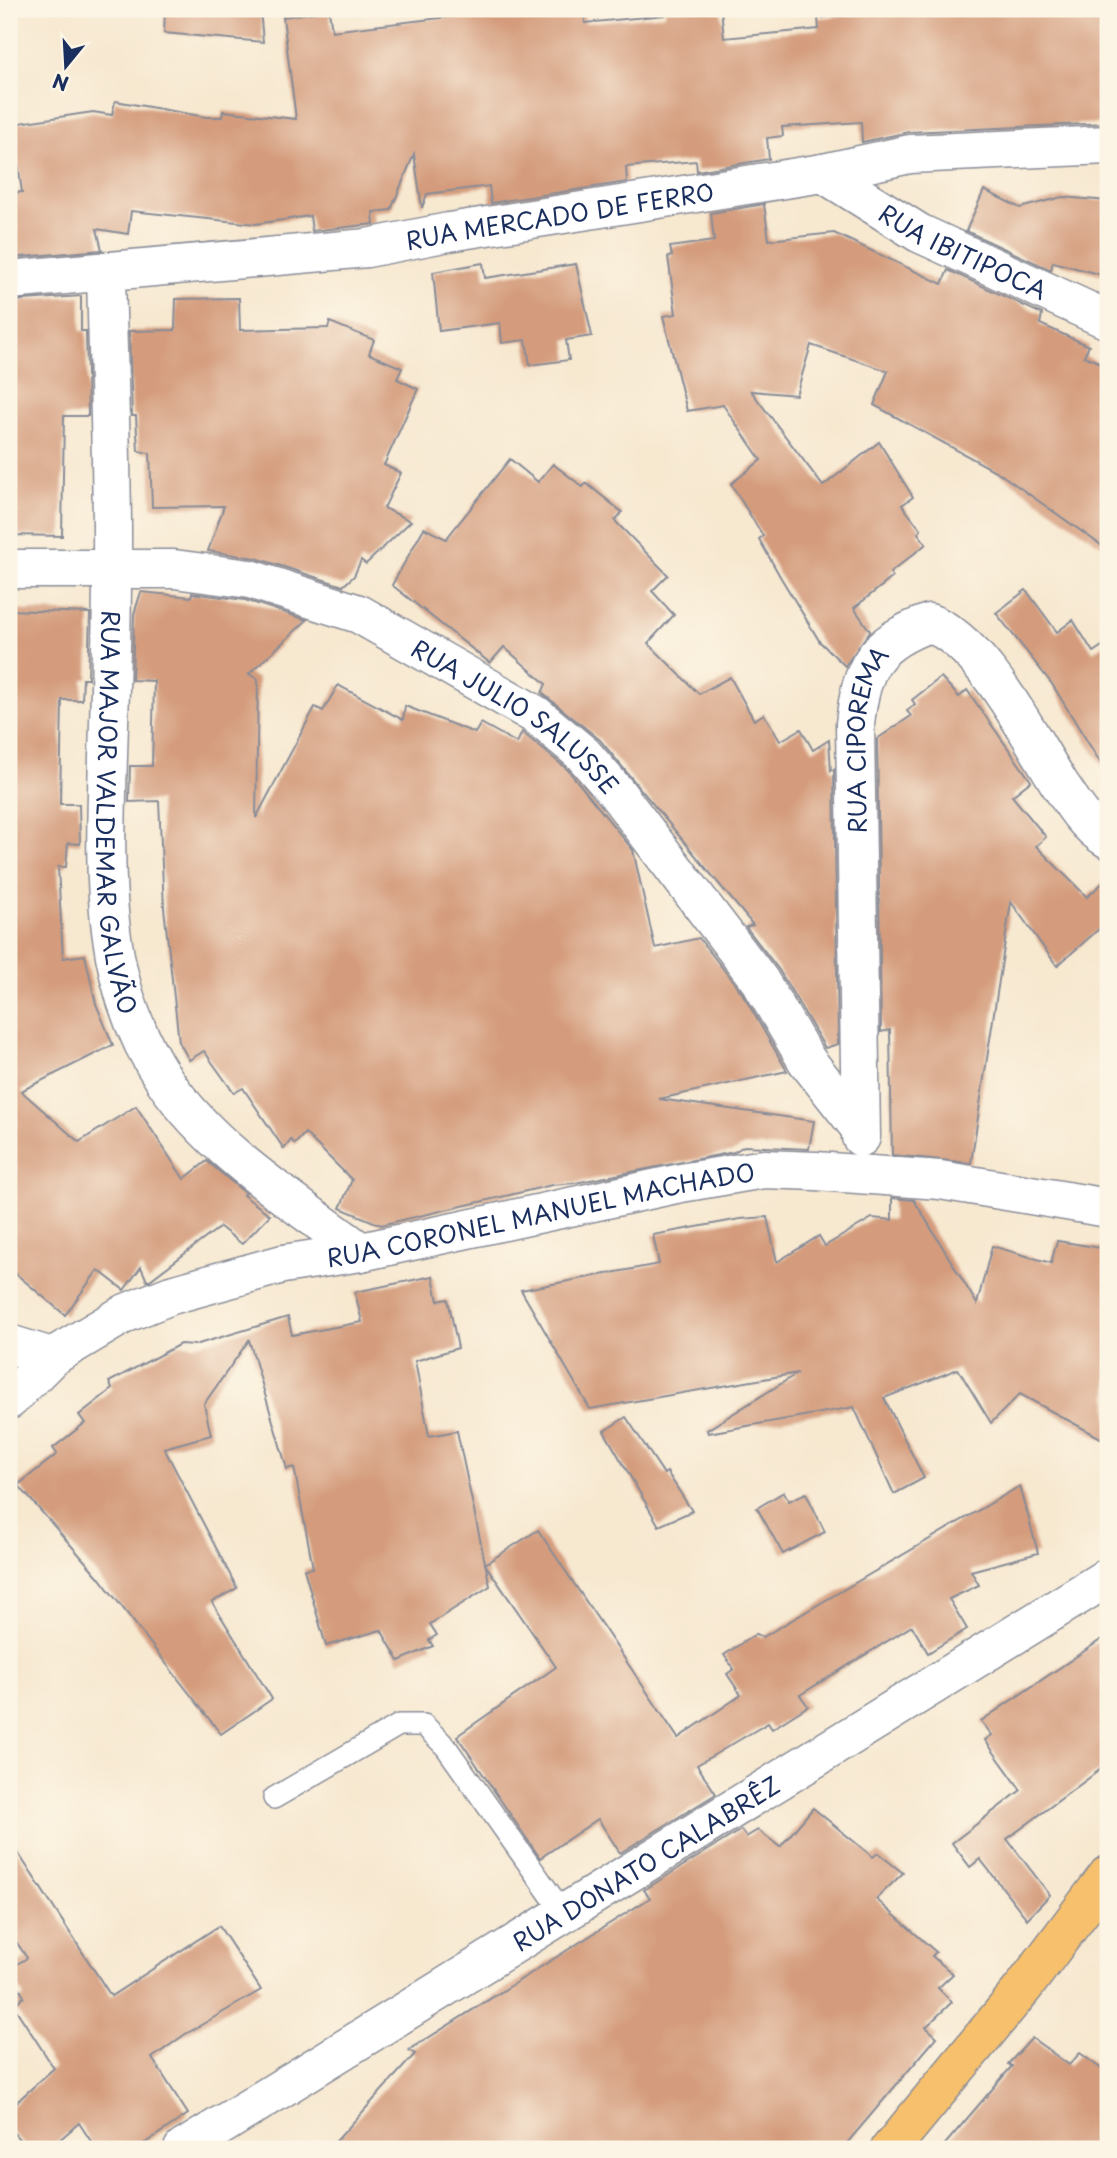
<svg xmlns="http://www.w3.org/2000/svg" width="1117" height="2158" viewBox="0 0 1117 2158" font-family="'Playpen Sans',sans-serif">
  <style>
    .building { fill: #d49c7d }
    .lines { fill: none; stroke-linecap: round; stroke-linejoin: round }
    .service-casing { stroke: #898c97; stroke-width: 24 }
    .minor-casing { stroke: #898c97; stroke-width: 41 }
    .primary-casing { stroke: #898c97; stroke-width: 41 }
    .service { stroke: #fff; stroke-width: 21 }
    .minor { stroke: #fff; stroke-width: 38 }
    .primary { stroke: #f7c06c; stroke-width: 38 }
    .labels { text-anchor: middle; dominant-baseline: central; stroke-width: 6; stroke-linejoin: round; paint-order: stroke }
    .street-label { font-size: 24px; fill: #1b2f5e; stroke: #fcf5e5 }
  </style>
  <rect width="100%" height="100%" fill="#fcf5e5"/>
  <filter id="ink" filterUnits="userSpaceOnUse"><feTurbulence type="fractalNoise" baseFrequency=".0143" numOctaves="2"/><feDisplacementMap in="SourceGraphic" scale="14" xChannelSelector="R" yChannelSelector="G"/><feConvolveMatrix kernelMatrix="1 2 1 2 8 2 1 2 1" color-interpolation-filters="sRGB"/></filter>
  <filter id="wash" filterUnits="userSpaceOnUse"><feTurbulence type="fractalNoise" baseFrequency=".00686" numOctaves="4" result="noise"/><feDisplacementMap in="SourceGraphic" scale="28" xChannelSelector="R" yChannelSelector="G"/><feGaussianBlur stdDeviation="1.57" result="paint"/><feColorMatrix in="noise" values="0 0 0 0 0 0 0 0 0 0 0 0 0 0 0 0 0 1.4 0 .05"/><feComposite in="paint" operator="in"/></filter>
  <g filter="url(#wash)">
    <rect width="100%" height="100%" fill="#f7e8d0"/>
    <g id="blocks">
      <!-- building -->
      <g class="building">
        <path d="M165,9H260L263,42L164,33Z"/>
        <path d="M515,9H584L585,23L665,15V9H721L724,38L819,29L818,18L907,9H1059V15L1108,14V123L909,132L862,142L861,122L782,127L783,136L767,138L769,159L697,171L696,161L626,167L627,182L491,203L489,186L427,194L422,208L414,154L391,210L373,212L374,224L312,231L310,216L256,224L131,211L128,234L97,229L102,250L9,258V235L13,234L10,193L22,192L12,124L93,112L112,115L115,101L206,117H222L223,111L296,119L283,17L329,10L332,31Z"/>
        <path d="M984,190L1020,208L1062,197L1108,201V255L1102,275L1053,262L1051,270L966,231Z"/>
        <path d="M764,204L769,240L834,233L942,284L948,270L1042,314L1040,324L1089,346L1084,356L1108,366V550L999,473L874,405L888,371L811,345L796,395L751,391L823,486L879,442L913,497L902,505L921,530L918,533L926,544L890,573L893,577L854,608L870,631L845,666L820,642L781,578L759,539L763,536L731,484L761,460L723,405L687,411L663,316L676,314L668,257L672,256L670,247L714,241L711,213Z"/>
        <path d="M483,263L485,278L576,264L592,336L566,340L569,360L530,365L526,340L502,343L500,323L439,331L433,272Z"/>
        <path d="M81,296V331H86L88,416H64L62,536L9,535V301Z"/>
        <path d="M239,298L240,330L328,328L330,322L374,340L369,354L402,368L397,379L418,389L384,465L401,473L384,508L411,521L366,564L361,560L354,576L343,586L256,558L208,551L224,506L152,507L150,453L138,451L136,416H132L129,331L175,330L176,299Z"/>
        <path d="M510,459L538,482L553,464L583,487L586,483L622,512L615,521L668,575L652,591L674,615L648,643L699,694L730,677L754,720L764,714L780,741L801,729L813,750L829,740L831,771L834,769L838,1044L825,1048L779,970L746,927L753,925L600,740L542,693L546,684L504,647L490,663L392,585L424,528L446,539Z"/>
        <path d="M1026,590L1057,632L1073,620L1093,652L1108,642V775L1052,684L996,613Z"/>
        <path d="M141,592L191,597L192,593L245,600L307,620L249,674L258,679L256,818L315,707L323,711L338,685L403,720L405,706L475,733L481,723L517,743L522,732L568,770L633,850L655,948L699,938L742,993L787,1071L659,1099L814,1121L809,1149L744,1146L734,1152L575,1183L552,1185L381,1225L340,1208L352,1180L305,1133L295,1144L291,1140L284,1149L243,1088L234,1093L204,1051L189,1060L179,1042L164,908L159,801L129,802L130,766H152L154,681L132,680L134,614Z"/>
        <path d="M9,610L90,613L88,679H83L82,700H62L60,804H79L80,844L68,843L66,867H58L63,958L85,955L96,1004L113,1045L21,1091L79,1142L136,1106L184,1179L207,1161L245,1193L243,1195L270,1215L242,1244L220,1227L150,1280L147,1281L141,1267L124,1290L98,1270L65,1315L9,1268Z"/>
        <path d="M941,677L959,697L967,690L1031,781L1012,796L1046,837L1036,846L1087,897L1108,878V921L1057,966L1011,902L971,1163L892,1155L890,1030L881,1032L877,739L911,716L907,711L915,704L912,700Z"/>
        <path d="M892,1198L914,1200L977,1304L992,1246L1051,1263L1057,1241L1108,1249V1442L1020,1394L991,1423L958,1369L884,1398L924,1478L894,1494L854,1407L708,1433L707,1430L798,1373L590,1409L521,1290L659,1264L653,1235L740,1219L767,1217L777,1262L819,1236L825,1246L872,1218L892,1220Z"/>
        <path d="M433,1276L438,1301L448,1299L458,1348L415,1361L429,1436L457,1431L490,1586L430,1624L437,1635L429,1640L433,1646L399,1661L381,1630L326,1646L304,1569L313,1568L294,1467L287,1469L249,1340L204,1404L211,1435L164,1448L237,1588L212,1602L272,1699L221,1734L97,1575L18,1485L57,1454L53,1448L85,1423L79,1415L112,1389L109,1382L180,1344L195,1345L288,1317L292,1335L362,1322L355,1292Z"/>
        <path d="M626,1417L664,1474L667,1472L692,1511L659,1526L604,1431Z"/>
        <path d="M1020,1486L1038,1553L971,1571L979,1585L949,1599L967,1629L928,1653L912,1626L800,1695L808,1706L772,1729L768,1723L697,1765L716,1794L620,1853L598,1819L540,1858L457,1736L556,1667L485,1564L538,1530L678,1738L741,1695L727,1674L734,1669L724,1655L756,1634L763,1637Z"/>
        <path d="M784,1492L789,1501L806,1493L825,1532L783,1554L757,1508Z"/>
        <path d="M1108,1635V1748L1101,1769L1007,1839L1050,1895L1027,1919L980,1859L970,1867L952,1843L1021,1790L985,1740L992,1735L981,1721Z"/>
        <path d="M813,1808L873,1857L878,1853L903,1873L876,1899L936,1952L932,1956L953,1974L938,1988L952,2002L926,2027L937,2037L842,2149H329L415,2054L409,2050L650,1898L644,1890L741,1830L746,1837L758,1830L780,1847Z"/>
        <path d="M9,1839L111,1996L219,1926L261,1990L184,2035L152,2058L188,2114L136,2149H96L79,2123L49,2149H28L9,2128V2109L54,2068L13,2005L24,1997L9,1969L27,1958L9,1931Z"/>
        <path d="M1032,2038L1069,2065L1080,2053L1108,2074V2149H941L1012,2066L1008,2064Z"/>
      </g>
    </g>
  </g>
  <g filter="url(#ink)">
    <use href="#blocks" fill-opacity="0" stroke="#898c97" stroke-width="2"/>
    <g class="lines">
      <defs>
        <path id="service" d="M274,1798L399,1725H424L446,1747L564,1914"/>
        <g id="minor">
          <path id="s1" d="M823,173L919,233L1108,320"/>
          <path id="s2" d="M106,272C108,371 113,471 112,571C112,632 110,694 108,756C105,869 98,983 165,1081C213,1152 293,1201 361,1252"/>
          <path id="s3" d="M9,280L367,248L449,232L823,173L910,154L1108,145"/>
          <path id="s4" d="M9,569H174L250,579L359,614L536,715L583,754L615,791L760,981L807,1061L860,1128"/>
          <path id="s5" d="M861,1137L855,724C861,667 874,643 929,623C982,641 1029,736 1059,783C1073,804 1086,826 1108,839"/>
          <path d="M9,1344L52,1357"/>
          <path id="s6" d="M9,1400L52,1357L126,1313L171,1295L283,1264L361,1252L681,1183L764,1169L816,1171L940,1180L1108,1208"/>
          <path id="s7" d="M183,2149L1108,1577"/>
        </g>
        <path id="primary" d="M890,2149L1023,1988L1108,1875"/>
      </defs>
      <!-- service casing -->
      <use href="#service" class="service-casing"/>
      <!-- minor casing -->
      <use href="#minor" class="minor-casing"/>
      <!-- primary casing -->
      <use href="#primary" class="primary-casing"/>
      <!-- service -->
      <use href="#service" class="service"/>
      <!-- minor -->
      <use href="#minor" class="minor"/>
      <!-- primary -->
      <use href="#primary" class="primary"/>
    </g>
  </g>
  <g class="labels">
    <!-- street labels -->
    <g class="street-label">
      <text stroke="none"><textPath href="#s3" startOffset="555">RUA MERCADO DE FERRO</textPath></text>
      <text stroke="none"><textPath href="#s1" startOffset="161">RUA IBITIPOCA</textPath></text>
      <text stroke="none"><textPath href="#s4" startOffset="544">RUA JULIO SALUSSE</textPath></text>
      <text stroke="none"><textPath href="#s5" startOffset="399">RUA CIPOREMA</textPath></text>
      <text stroke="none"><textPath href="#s2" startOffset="541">RUA MAJOR VALDEMAR GALVÃO</textPath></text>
      <text stroke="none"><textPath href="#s6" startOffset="574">RUA CORONEL MANUEL MACHADO</textPath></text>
      <text stroke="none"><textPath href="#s7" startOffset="544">RUA DONATO CALABRÊZ</textPath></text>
    </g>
  </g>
  <!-- margin -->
  <rect width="1117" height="2158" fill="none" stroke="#fcf5e5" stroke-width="35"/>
  <!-- north arrow -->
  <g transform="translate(66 66) rotate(198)" stroke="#fcf5e5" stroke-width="5" paint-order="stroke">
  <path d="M0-5L12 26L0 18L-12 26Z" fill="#1b2f5e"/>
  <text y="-10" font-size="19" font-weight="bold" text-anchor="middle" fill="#1b2f5e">N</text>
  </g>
</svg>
